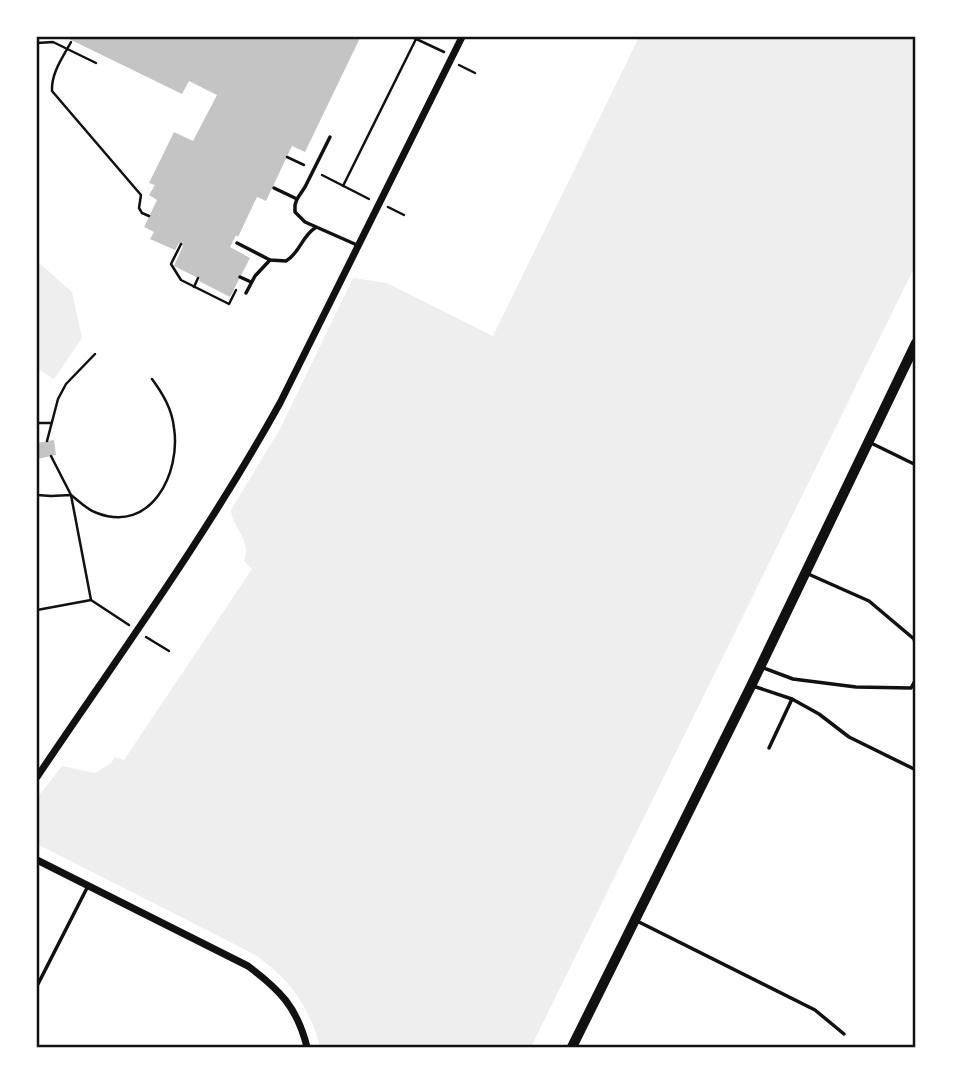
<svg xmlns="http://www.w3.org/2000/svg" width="953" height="1084" viewBox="0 0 953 1084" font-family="Mulish,sans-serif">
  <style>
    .green { fill: #eee }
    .building { fill: #c4c4c4 }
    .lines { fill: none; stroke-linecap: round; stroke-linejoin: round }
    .path { stroke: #111; stroke-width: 2.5 }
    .service { stroke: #111; stroke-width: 3.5 }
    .minor { stroke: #111; stroke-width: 7 }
    .secondary { stroke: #111; stroke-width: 10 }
    .neatline { fill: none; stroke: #111; stroke-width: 2.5 }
  </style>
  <rect width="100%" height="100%" fill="#fff"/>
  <!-- green -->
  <g class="green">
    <path d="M639,37H916V264L531,1047H320C312,1015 294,984 267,964C260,958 252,953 244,949L37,844V798L62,766L95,773L111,763L115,757L124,760L252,569L244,561C252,540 233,529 231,510L280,429L353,278L387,283L493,336Z"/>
    <path d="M37,261L72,292L82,338L54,379L38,369L37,370Z"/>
  </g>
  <!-- building -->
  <g class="building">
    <path d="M65,37H357L360,38L305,152L292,146L266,201L257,197L238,237L236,235L230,247L250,258L230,297L199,281L200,279L174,266L183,246L179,243L175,250L150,239L154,232L144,227L157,200L149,195L155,185L149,183L174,132L193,141L217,95L189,81L182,94Z"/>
    <path d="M54,440L56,455L37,459V443Z"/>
  </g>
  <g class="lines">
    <!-- path -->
    <g class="path">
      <path d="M412,37L444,52"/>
      <path d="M71,42C63,57 51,73 52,91L141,195L139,208L142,213L149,216"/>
      <path d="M37,43L53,42L96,63"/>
      <path d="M459,65L475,73"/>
      <path d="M287,157L304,165"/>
      <path d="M322,175L369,199"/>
      <path d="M343,186L417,37"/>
      <path d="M388,207L404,215"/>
      <path d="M181,244L171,264L181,280L229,304L236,290"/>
      <path d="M194,287L198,278"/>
      <path d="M37,423H51"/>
      <path d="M47,441L58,399L66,384L95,354"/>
      <path d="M37,495L51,496L71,495C79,501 87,510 97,513C151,534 181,473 174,428C172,409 163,394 152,379"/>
      <path d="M91,600L129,625"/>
      <path d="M37,610L91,600L71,495L51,456"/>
      <path d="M146,637L169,651"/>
    </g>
    <!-- service -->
    <g class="service">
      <path d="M330,137L305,187L297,199L295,205V212L305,222L357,245"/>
      <path d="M274,188L297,199"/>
      <path d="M237,243L270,260L286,261C300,253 302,236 315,228"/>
      <path d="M240,277L251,282"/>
      <path d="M246,293L255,276L270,260"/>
      <path d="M871,443L916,465"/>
      <path d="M806,573L869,601L914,639L916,646"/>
      <path d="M761,667L793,679L856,687L911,688L916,679"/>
      <path d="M753,686L792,699L819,714L849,737L916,770"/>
      <path d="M769,748L792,699"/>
      <path d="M637,921L815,1010L844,1034"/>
      <path d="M37,986L88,886"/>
    </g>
    <!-- minor -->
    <g class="minor">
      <path d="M37,777C120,654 208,533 280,403L462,37"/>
      <path d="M37,860L248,966C280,990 297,1007 307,1047"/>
    </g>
    <!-- secondary -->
    <path class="secondary" d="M572,1047L751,686L916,343"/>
  </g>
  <!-- border -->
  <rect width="953" height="1084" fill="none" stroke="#ffffff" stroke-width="77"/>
  <rect x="38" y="38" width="876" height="1008" class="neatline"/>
</svg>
